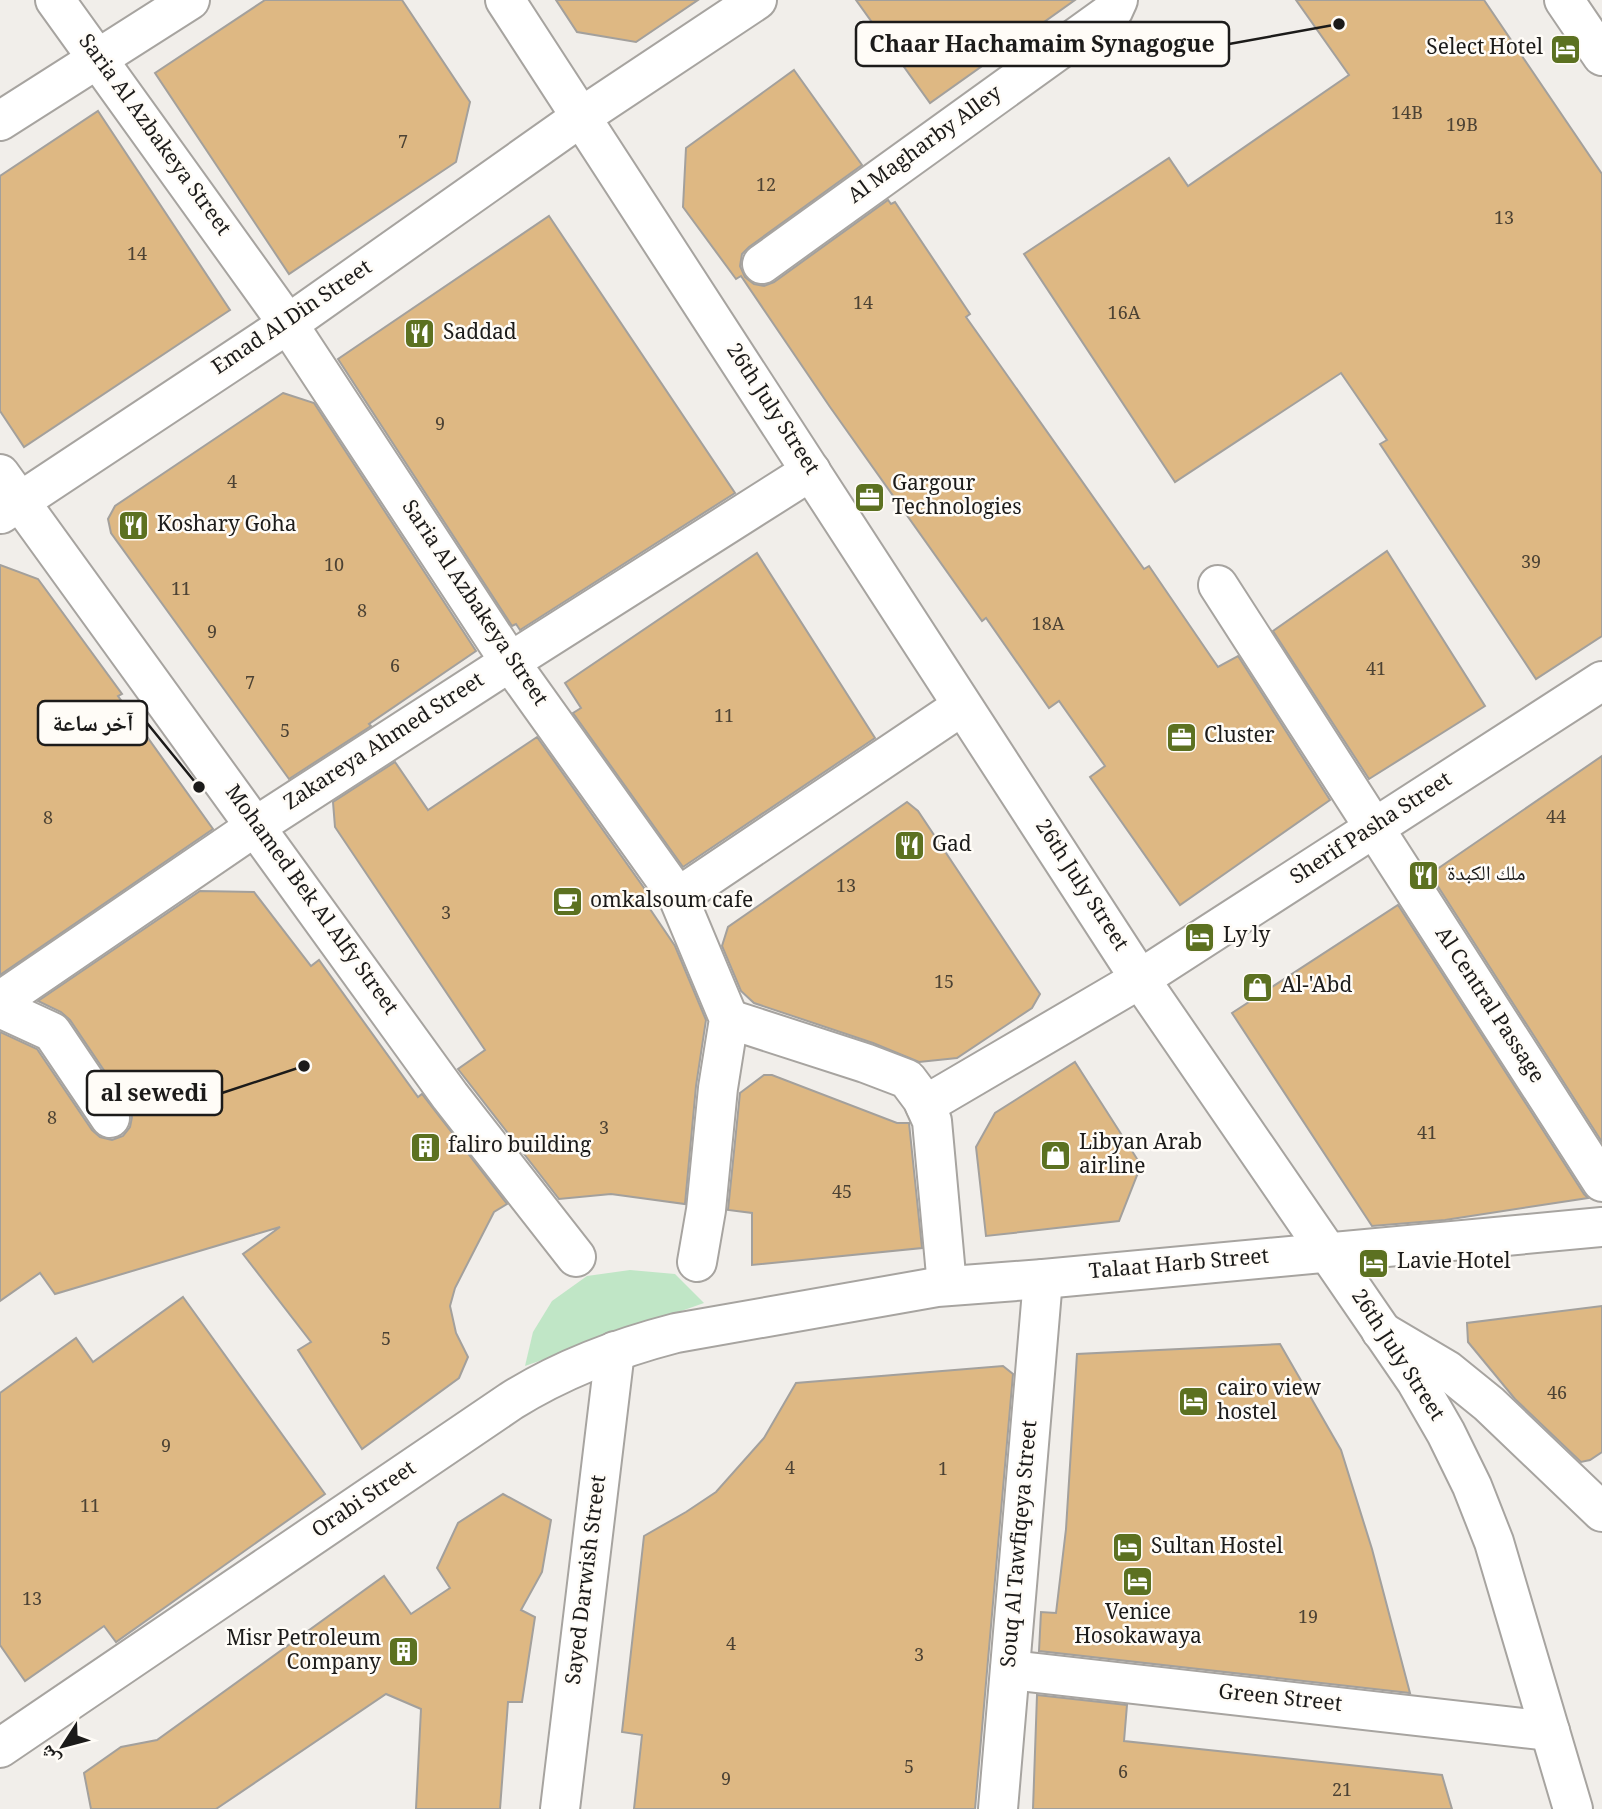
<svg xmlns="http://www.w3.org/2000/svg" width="1602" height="1809" viewBox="0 0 1602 1809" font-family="Georgia,'Noto Naskh Arabic',serif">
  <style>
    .green { fill: #c0e6c6 }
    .building { fill: #deb883; stroke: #a3a09c; stroke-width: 2 }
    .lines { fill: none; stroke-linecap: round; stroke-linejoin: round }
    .minor-casing { stroke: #a7a4a0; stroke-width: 42 }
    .major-casing { stroke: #a7a4a0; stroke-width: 42 }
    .minor { stroke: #fff; stroke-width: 38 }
    .major { stroke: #fff; stroke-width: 38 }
    .labels { text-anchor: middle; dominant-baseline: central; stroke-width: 5; stroke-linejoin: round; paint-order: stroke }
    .number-label { font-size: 18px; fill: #4c4234 }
    .poi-label { font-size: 21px; fill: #1c1b1a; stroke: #fffcf7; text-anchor: start }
    .street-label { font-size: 21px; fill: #1c1b1a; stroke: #fffcf7 }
    .leader { fill: none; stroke: #1c1b1a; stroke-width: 2.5 }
    .callout-dot { fill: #1c1b1a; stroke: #fffcf7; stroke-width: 2.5 }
    .callout { fill: #fffcf7; stroke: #1c1b1a; stroke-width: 2.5 }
    .callout-label { font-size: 23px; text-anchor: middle; font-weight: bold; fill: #1c1b1a }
  </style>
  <rect width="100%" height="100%" fill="#f1eeea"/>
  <!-- green -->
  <path class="green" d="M630,1270L675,1274L704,1303L525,1366L533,1332L552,1301L587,1276Z"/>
  <!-- building -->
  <g class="building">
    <path d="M265,0H402L470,102L456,162L289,274L155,73Z"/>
    <path d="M556,0H698L636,42L577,32Z"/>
    <path d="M856,0H1075L930,103Z"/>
    <path d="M1296,0H1484L1602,174V636L1536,679L1380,444L1387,440L1341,373L1175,482L1024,254L1169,158L1188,186L1349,75Z"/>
    <path d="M794,70L862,165L749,247L742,254L740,266L745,277L754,284L764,286L774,282L888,200L891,204L895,202L970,314L966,317L1144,569L1149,566L1218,667L1238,656L1330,800L1180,905L1090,777L1105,766L1059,701L1049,708L986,618L982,621L830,407L741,276L736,279L683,207L686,148Z"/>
    <path d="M98,111L230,310L24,447L0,411V176Z"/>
    <path d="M549,216L735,493L520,630L516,624L512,626L338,359Z"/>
    <path d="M283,393L314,403L476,651L369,724L371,726L289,779L111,533L108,519L115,506Z"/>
    <path d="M1387,551L1485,706L1369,779L1273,631Z"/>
    <path d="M757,553L875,738L683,867L573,713L581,708L565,683Z"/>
    <path d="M0,565L38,579L122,694L118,696L213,829L0,975Z"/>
    <path d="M537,737L654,902L648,906L675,946L706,1020L696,1086L685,1204L611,1194L559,1199L458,1069L485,1050L335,827L333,802L395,762L428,810Z"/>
    <path d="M1602,756V1142L1430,874Z"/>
    <path d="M907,802L918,811L1040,994L1032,1008L957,1058L919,1062L873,1043L754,1003L741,991L722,946L728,927Z"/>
    <path d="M200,891L254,892L311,966L319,960L418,1097L422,1094L507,1204L494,1212L455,1288L450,1306L456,1333L468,1357L459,1378L362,1449L298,1350L311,1342L243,1254L280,1227L55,1294L40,1273L0,1301V1032L37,1049L92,1130L100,1137L112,1140L123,1136L130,1127L132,1117L128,1106L70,1020L61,1012L38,1001Z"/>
    <path d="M1398,905L1584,1194L1588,1198L1445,1220L1372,1226L1232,1013Z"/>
    <path d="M1075,1062L1141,1165L1119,1221L986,1236L976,1147L995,1113Z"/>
    <path d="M764,1075H772L897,1123H909L922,1248L752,1265V1213L728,1210L740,1093Z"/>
    <path d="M183,1297L325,1494L116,1642L104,1626L25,1681L0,1645V1393L76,1338L93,1362Z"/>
    <path d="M1602,1306V1452L1590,1460L1581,1462L1515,1399L1468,1342L1467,1323Z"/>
    <path d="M1280,1344L1341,1450L1372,1549L1410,1693L1039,1651L1041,1612L1056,1613L1066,1529L1077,1354Z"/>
    <path d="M1003,1366L1013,1374L975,1809H634L642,1735L622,1732L644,1536L686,1512L716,1492L764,1438L796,1383Z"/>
    <path d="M503,1494L551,1520L542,1572L521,1610L535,1617L522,1702H508L500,1809H416L421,1709L386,1694L216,1809H91L84,1773L121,1747L157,1740L384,1576L411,1614L450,1588L437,1568L458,1523Z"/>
    <path d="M1037,1695L1127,1705L1124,1741L1442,1775L1452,1809H1033Z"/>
  </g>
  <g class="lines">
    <defs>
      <g id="minor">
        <path d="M55,0L288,324L510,662L678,897L729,1019L718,1088L706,1210L697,1262"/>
        <path d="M0,121L190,0"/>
        <path d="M762,264L1113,11L1118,0"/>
        <path d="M0,474L450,1096L576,1257"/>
        <path d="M1,514L288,324L581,117L757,0"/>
        <path d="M1218,585L1602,1182"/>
        <path d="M678,897L962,706"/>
        <path d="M0,1001L256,826L510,662L811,471"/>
        <path d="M0,1008L52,1032L110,1118"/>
        <path d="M729,1019L865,1063L907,1079L922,1099L932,1121L947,1286"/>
        <path d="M925,1105L1140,979L1602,681"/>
        <path d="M1381,1331L1447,1370L1489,1404L1602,1512"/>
        <path d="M1010,1670L1550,1731"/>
        <path d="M0,1748L511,1401C562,1369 618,1348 676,1333L937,1287L1043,1279L1602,1227"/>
        <path d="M560,1809L615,1351"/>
        <path d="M998,1809L1043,1279"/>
      </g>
      <g id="major">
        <path d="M505,0L1140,979L1416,1381L1446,1433L1472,1486L1494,1542L1573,1809"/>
        <path d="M1564,0L1602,56"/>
      </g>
    </defs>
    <!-- minor casing -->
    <use href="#minor" class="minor-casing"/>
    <!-- major casing -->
    <use href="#major" class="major-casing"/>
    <!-- minor -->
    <use href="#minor" class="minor"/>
    <!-- major -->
    <use href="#major" class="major"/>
  </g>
  <!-- icons -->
  <defs>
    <symbol id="hotel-square" viewBox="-11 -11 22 22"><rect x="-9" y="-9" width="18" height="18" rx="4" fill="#5c7121" stroke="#fffcf7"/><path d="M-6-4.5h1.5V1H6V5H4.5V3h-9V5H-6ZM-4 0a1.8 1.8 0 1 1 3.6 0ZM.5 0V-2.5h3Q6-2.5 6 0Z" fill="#fff"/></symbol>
    <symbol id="restaurant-square" viewBox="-11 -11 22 22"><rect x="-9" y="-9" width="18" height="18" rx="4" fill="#5c7121" stroke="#fffcf7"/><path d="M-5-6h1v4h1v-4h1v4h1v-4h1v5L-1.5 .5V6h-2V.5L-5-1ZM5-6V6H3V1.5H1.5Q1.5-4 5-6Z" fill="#fff"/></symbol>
    <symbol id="office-square" viewBox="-11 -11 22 22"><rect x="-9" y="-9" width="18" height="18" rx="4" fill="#5c7121" stroke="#fffcf7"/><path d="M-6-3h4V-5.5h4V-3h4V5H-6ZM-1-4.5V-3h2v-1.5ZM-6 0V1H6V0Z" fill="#fff"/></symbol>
    <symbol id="cafe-square" viewBox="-11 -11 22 22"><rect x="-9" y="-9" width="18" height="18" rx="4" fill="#5c7121" stroke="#fffcf7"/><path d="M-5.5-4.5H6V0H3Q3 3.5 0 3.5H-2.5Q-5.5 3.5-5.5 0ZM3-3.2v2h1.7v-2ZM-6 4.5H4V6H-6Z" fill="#fff"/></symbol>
    <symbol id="shop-square" viewBox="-11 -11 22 22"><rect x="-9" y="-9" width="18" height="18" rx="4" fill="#5c7121" stroke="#fffcf7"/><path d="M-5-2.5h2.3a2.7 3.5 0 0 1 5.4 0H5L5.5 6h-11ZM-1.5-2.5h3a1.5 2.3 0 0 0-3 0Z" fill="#fff"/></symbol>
    <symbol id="building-square" viewBox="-11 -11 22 22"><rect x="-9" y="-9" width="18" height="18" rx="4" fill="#5c7121" stroke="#fffcf7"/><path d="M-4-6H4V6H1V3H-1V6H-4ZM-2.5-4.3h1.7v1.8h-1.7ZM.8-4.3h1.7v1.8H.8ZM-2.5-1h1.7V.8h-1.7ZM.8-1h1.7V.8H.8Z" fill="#fff"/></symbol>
  </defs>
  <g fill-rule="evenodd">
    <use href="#hotel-square" x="1548" y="32" width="35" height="35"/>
    <use href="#restaurant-square" x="402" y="316" width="35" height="35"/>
    <use href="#office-square" x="852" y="480" width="35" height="35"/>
    <use href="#restaurant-square" x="116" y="508" width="35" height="35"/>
    <use href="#office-square" x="1164" y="720" width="35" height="35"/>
    <use href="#restaurant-square" x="892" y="828" width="35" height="35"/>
    <use href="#restaurant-square" x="1406" y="858" width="35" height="35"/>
    <use href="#cafe-square" x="550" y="884" width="35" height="35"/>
    <use href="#hotel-square" x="1182" y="920" width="35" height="35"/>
    <use href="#shop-square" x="1240" y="970" width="35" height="35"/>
    <use href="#building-square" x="408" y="1130" width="35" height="35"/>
    <use href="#shop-square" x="1038" y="1138" width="35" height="35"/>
    <use href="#hotel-square" x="1356" y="1246" width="35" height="35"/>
    <use href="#hotel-square" x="1176" y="1384" width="35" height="35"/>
    <use href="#hotel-square" x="1110" y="1530" width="35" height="35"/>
    <use href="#hotel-square" x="1120" y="1564" width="35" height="35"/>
    <use href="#building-square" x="386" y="1634" width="35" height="35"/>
  </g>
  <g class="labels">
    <!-- number labels -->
    <g class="number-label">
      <text x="1407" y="115">14B</text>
      <text x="1462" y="127">19B</text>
      <text x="403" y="144">7</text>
      <text x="766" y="187">12</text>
      <text x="1504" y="220">13</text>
      <text x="137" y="256">14</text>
      <text x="863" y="305">14</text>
      <text x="1124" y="315">16A</text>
      <text x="440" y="426">9</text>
      <text x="232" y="484">4</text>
      <text x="1531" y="564">39</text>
      <text x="334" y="567">10</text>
      <text x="181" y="591">11</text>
      <text x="362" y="613">8</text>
      <text x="1048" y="626">18A</text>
      <text x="212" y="634">9</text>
      <text x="395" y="668">6</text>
      <text x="1376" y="671">41</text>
      <text x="250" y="685">7</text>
      <text x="724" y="718">11</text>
      <text x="285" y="733">5</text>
      <text x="1556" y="819">44</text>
      <text x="48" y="820">8</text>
      <text x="846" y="888">13</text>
      <text x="446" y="915">3</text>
      <text x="944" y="984">15</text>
      <text x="52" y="1120">8</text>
      <text x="604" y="1130">3</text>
      <text x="1427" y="1135">41</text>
      <text x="842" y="1194">45</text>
      <text x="386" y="1341">5</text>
      <text x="1557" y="1395">46</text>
      <text x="166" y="1448">9</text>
      <text x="790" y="1470">4</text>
      <text x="943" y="1471">1</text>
      <text x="90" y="1508">11</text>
      <text x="32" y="1601">13</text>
      <text x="1308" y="1619">19</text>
      <text x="731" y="1646">4</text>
      <text x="919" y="1657">3</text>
      <text x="909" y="1769">5</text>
      <text x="1123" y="1774">6</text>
      <text x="726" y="1781">9</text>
      <text x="1342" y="1792">21</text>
    </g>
    <!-- poi labels -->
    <g class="poi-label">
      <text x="1543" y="49" text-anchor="end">Select Hotel</text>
      <text x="443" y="334">Saddad</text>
      <text x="892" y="485">Gargour<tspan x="892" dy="24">Technologies</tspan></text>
      <text x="157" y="526">Koshary Goha</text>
      <text x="1204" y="737">Cluster</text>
      <text x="932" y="846">Gad</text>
      <text x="1447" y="875">ملك الكبدة</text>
      <text x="590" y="902">omkalsoum cafe</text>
      <text x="1223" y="937">Ly ly</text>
      <text x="1281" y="987">Al-'Abd</text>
      <text x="1079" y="1144">Libyan Arab<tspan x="1079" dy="24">airline</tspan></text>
      <text x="448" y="1147">faliro building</text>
      <text x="1397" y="1263">Lavie Hotel</text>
      <text x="1217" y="1390">cairo view<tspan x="1217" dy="24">hostel</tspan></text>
      <text x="1151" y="1548">Sultan Hostel</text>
      <text x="1138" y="1614" text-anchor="middle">Venice<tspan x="1138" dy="24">Hosokawaya</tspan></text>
      <text x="381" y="1640" text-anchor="end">Misr Petroleum<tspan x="381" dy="24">Company</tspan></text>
    </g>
    <!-- street labels -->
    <g class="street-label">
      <text transform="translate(153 136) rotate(54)">Saria Al Azbakeya Street</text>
      <text transform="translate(926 146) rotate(-36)">Al Magharby Alley</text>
      <text transform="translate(293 319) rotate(-34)">Emad Al Din Street</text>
      <text transform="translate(771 410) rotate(57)">26th July Street</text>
      <text transform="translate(473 604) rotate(56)">Saria Al Azbakeya Street</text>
      <text transform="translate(385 743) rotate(-33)">Zakareya Ahmed Street</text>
      <text transform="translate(1372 830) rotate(-33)">Sherif Pasha Street</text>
      <text transform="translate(1080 886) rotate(57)">26th July Street</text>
      <text transform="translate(310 901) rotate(54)">Mohamed Bek Al Alfy Street</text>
      <text transform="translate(1488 1006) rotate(57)">Al Central Passage</text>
      <text transform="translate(1179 1266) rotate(-5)">Talaat Harb Street</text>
      <text transform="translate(1396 1356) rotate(57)">26th July Street</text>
      <text transform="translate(365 1501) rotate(-34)">Orabi Street</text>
      <text transform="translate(1021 1544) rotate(-85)">Souq Al Tawfiqeya Street</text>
      <text transform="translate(588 1580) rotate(-83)">Sayed Darwish Street</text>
      <text transform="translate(1280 1700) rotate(6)">Green Street</text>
    </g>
  </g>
  <!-- callouts -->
  <path class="leader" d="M1339 24L1229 44M199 787L147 723M304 1066L222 1093"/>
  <g class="callout-dot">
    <circle cx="1339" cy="24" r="7"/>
    <circle cx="199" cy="787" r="7"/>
    <circle cx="304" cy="1066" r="7"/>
  </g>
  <g class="callout">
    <rect x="856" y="22" width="373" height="44" rx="7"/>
    <rect x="38" y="701" width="109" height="44" rx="7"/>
    <rect x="87" y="1071" width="135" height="44" rx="7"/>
  </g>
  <g class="callout-label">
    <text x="1042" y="52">Chaar Hachamaim Synagogue</text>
    <text x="93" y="731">آخر ساعة</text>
    <text x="154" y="1101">al sewedi</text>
  </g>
  <!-- north arrow -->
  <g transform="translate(63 1746) rotate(234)" stroke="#fffcf7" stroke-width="5" paint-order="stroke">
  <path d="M0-5L12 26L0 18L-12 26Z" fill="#1c1b1a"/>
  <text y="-10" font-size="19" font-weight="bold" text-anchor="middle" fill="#1c1b1a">ش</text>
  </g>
</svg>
